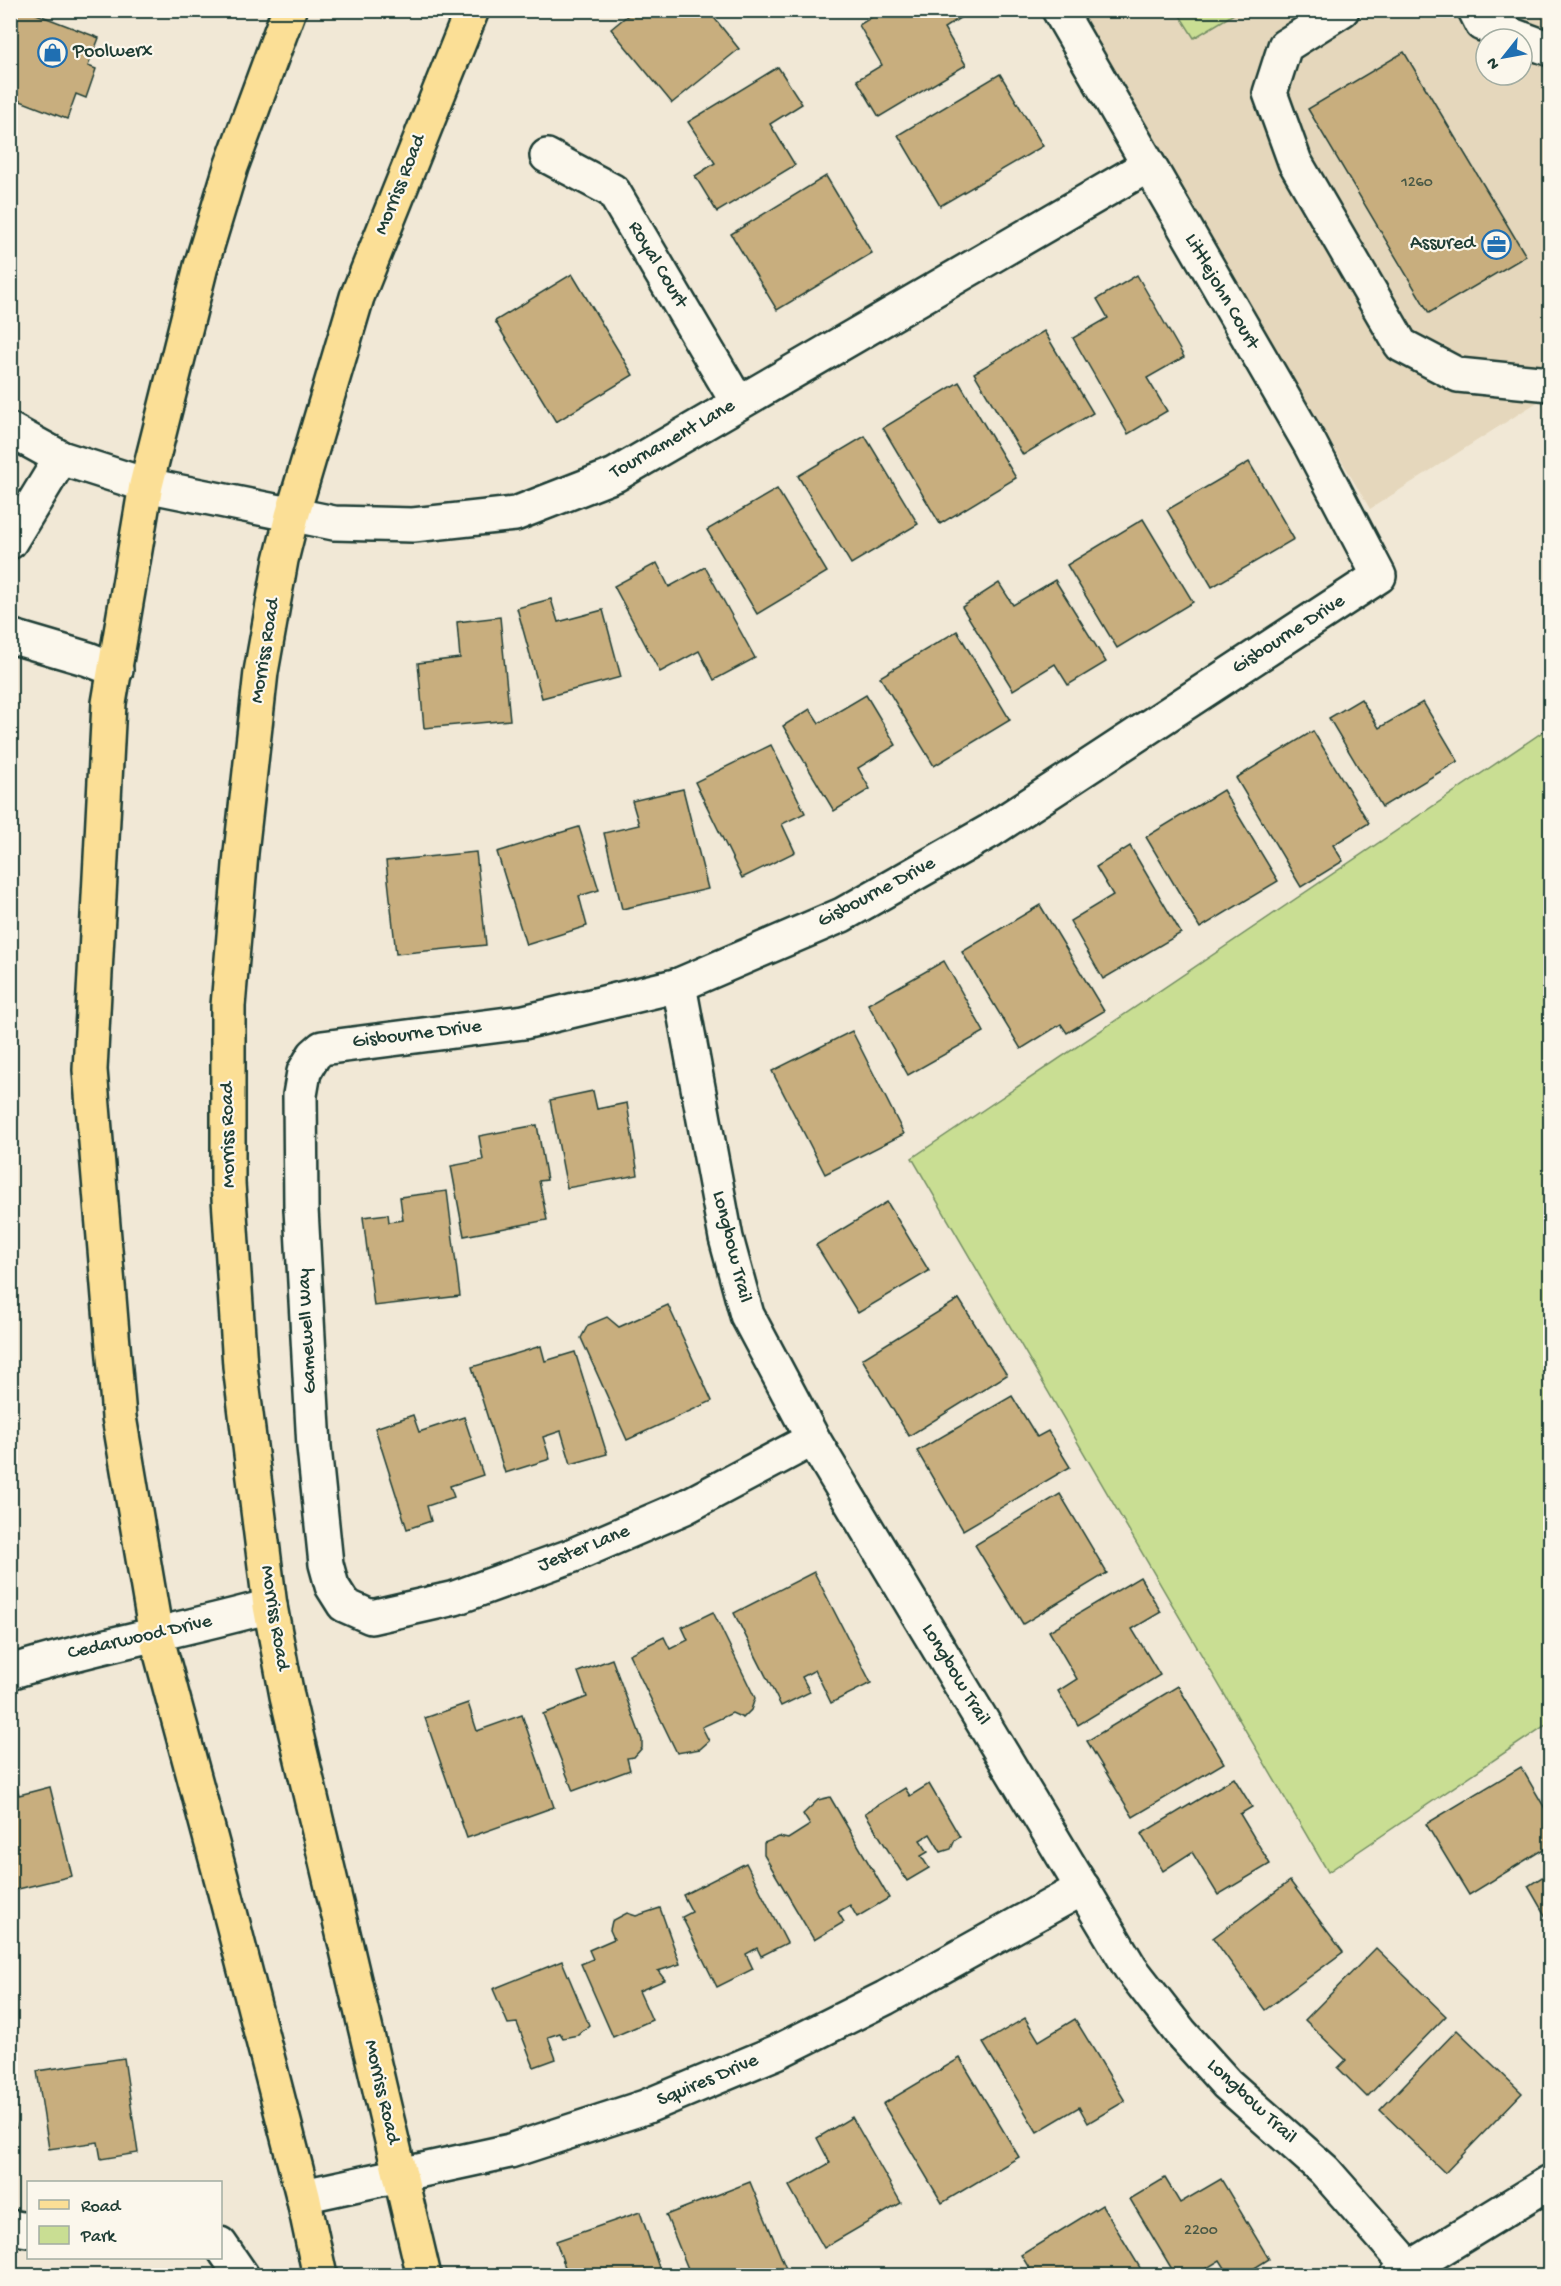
<svg xmlns="http://www.w3.org/2000/svg" width="1561" height="2286" viewBox="0 0 1561 2286" font-family="'Gochi Hand',sans-serif">
  <style>
    .built { fill: #e5d7bc; fill-rule: evenodd }
    .green { fill: #c9de93; stroke: #748e64; stroke-width: 1.5 }
    .building { fill: #c8ae7e; stroke: #1f3d34; stroke-width: 1.5 }
    .lines { fill: none; stroke-linecap: round; stroke-linejoin: round }
    .minor-casing { stroke: #1f3d34; stroke-width: 38 }
    .major-casing { stroke: #1f3d34; stroke-width: 38 }
    .minor { stroke: #fbf7ec; stroke-width: 33 }
    .major { stroke: #fbdf96; stroke-width: 33 }
    .labels { text-anchor: middle; dominant-baseline: central; stroke-width: 4.5; stroke-linejoin: round; paint-order: stroke }
    .number-label { font-size: 16px; fill: #495946 }
    .poi-label { font-size: 20px; fill: #1f3d34; stroke: #fbf7ec; text-anchor: start }
    .street-label { font-size: 20px; fill: #1f3d34; stroke: #fbf7ec }
  </style>
  <rect width="100%" height="100%" fill="#f1e8d6"/>
  <filter id="ink" filterUnits="userSpaceOnUse"><feTurbulence type="fractalNoise" baseFrequency=".0167" numOctaves="2"/><feDisplacementMap in="SourceGraphic" scale="12" xChannelSelector="R" yChannelSelector="G"/><feConvolveMatrix kernelMatrix="1 2 1 2 8 2 1 2 1" color-interpolation-filters="sRGB"/></filter>
  <g filter="url(#ink)">
    <!-- built -->
    <path class="built" d="M1076,11H1550V394L1370,509ZM1486,39H1522V75H1486Z"/>
    <!-- green -->
    <g class="green">
      <path d="M1177,11H1239L1194,38Z"/>
      <path d="M1550,727V1722L1328,1872L912,1158Z"/>
    </g>
    <!-- building -->
    <g class="building">
      <path d="M15,10H26L99,38L88,66L96,69L86,98L76,94L67,119L10,97V22Z"/>
      <path d="M634,10H708L739,49L672,103L611,29Z"/>
      <path d="M883,10H960L963,16L944,28L966,65L879,117L857,80L882,65L859,25Z"/>
      <path d="M1404,52L1526,256L1429,313L1308,109Z"/>
      <path d="M778,67L802,104L770,124L795,165L717,212L695,176L715,163L688,122Z"/>
      <path d="M1000,74L1043,146L940,206L898,135Z"/>
      <path d="M826,176L872,253L777,310L731,234Z"/>
      <path d="M572,274L633,375L556,422L495,321Z"/>
      <path d="M1137,275L1184,357L1147,378L1167,411L1128,434L1073,338L1108,318L1097,299Z"/>
      <path d="M1044,331L1093,413L1023,455L974,373Z"/>
      <path d="M959,382L1016,478L940,524L883,428Z"/>
      <path d="M865,436L918,524L851,564L798,476Z"/>
      <path d="M1249,462L1294,539L1212,587L1167,510Z"/>
      <path d="M777,489L827,572L757,614L707,530Z"/>
      <path d="M1143,519L1193,602L1117,648L1067,565Z"/>
      <path d="M657,563L669,587L705,567L755,658L714,680L699,651L660,672L614,586Z"/>
      <path d="M1055,580L1106,662L1068,685L1055,664L1013,690L962,607L999,583L1013,605Z"/>
      <path d="M551,599L558,622L603,610L621,677L542,698L517,608Z"/>
      <path d="M500,617L510,720L424,728L418,663L460,658L457,622Z"/>
      <path d="M957,631L1010,720L934,766L880,677Z"/>
      <path d="M866,695L896,745L858,768L870,789L834,811L783,726L810,709L819,723Z"/>
      <path d="M1361,699L1379,728L1423,702L1458,761L1382,807L1329,718Z"/>
      <path d="M1313,731L1369,823L1333,845L1343,861L1301,887L1236,778Z"/>
      <path d="M771,745L805,813L782,824L795,852L742,878L695,782Z"/>
      <path d="M683,789L708,889L622,909L604,833L639,825L632,801Z"/>
      <path d="M1223,790L1278,881L1200,928L1146,837Z"/>
      <path d="M579,827L599,890L579,896L587,926L526,945L497,852Z"/>
      <path d="M1130,846L1181,933L1103,979L1070,921L1113,895L1096,867Z"/>
      <path d="M476,852L486,945L396,954L386,861Z"/>
      <path d="M1040,905L1104,1011L1067,1033L1061,1024L1021,1049L962,952Z"/>
      <path d="M944,961L984,1032L908,1075L868,1004Z"/>
      <path d="M852,1031L904,1134L825,1174L772,1071Z"/>
      <path d="M593,1091L597,1109L627,1103L638,1175L567,1188L550,1100Z"/>
      <path d="M537,1125L547,1180L539,1181L547,1220L464,1236L451,1166L483,1160L479,1136Z"/>
      <path d="M447,1191L460,1296L374,1306L363,1217L388,1214L389,1222L403,1220L400,1197Z"/>
      <path d="M887,1202L929,1271L858,1313L816,1245Z"/>
      <path d="M959,1299L1007,1375L909,1436L862,1359Z"/>
      <path d="M668,1305L712,1401L627,1440L581,1338L588,1325L607,1317L619,1327Z"/>
      <path d="M541,1346L545,1361L575,1352L607,1454L571,1464L561,1431L543,1437L550,1459L505,1473L472,1367Z"/>
      <path d="M1012,1396L1037,1437L1048,1431L1070,1467L963,1530L917,1451Z"/>
      <path d="M413,1415L419,1432L464,1417L483,1475L450,1486L454,1497L427,1506L431,1521L407,1529L375,1428Z"/>
      <path d="M1060,1494L1107,1573L1023,1624L975,1545Z"/>
      <path d="M814,1572L871,1683L831,1703L815,1670L802,1677L810,1692L781,1706L734,1613Z"/>
      <path d="M1140,1577L1161,1612L1132,1629L1160,1675L1078,1725L1058,1691L1077,1679L1049,1631Z"/>
      <path d="M713,1612L755,1698L751,1710L743,1718L732,1713L702,1727L709,1741L700,1749L677,1753L629,1654L664,1637L670,1649L688,1640L682,1627Z"/>
      <path d="M612,1659L642,1740V1748L634,1757L627,1758L630,1770L573,1791L543,1714L587,1697L578,1672Z"/>
      <path d="M1178,1686L1224,1763L1133,1817L1087,1741Z"/>
      <path d="M468,1703L477,1731L522,1715L554,1807L467,1838L425,1718Z"/>
      <path d="M1521,1767L1550,1817V1845L1469,1895L1426,1824Z"/>
      <path d="M10,1771H13L19,1795L50,1787L72,1876L10,1891Z"/>
      <path d="M1234,1778L1252,1807L1240,1814L1270,1864L1218,1895L1192,1852L1163,1871L1141,1834Z"/>
      <path d="M929,1784L960,1837L955,1840L951,1849L941,1852L930,1834L920,1840L928,1852L921,1856L929,1868L907,1881L865,1813L905,1788L910,1796Z"/>
      <path d="M830,1797L889,1898L857,1917L850,1905L838,1912L844,1922L814,1940L764,1855V1843L779,1837L788,1839L810,1825L803,1814L818,1800Z"/>
      <path d="M746,1863L787,1943L761,1956L757,1948L746,1954L753,1969L717,1987L682,1917L692,1912L683,1895Z"/>
      <path d="M1550,1872V1924L1528,1886Z"/>
      <path d="M1290,1881L1343,1952L1265,2010L1213,1938Z"/>
      <path d="M660,1908L680,1964L658,1971L665,1980L639,1991L652,2020L613,2037L581,1964L593,1959L589,1950L614,1939L610,1930L612,1921L627,1913L636,1916Z"/>
      <path d="M1376,1948L1446,2016L1367,2097L1338,2068L1346,2060L1305,2020Z"/>
      <path d="M562,1961L589,2025L578,2035L563,2038L560,2033L548,2037L556,2059L534,2067L517,2023L508,2024L493,1989Z"/>
      <path d="M1025,2018L1039,2041L1075,2019L1125,2101L1088,2123L1079,2107L1037,2132L983,2043Z"/>
      <path d="M1457,2030L1522,2093L1445,2173L1380,2110Z"/>
      <path d="M124,2058L138,2153L101,2159L98,2142L49,2149L37,2071Z"/>
      <path d="M960,2058L1019,2157L942,2203L883,2104Z"/>
      <path d="M10,2108L16,2128L10,2129Z"/>
      <path d="M852,2117L901,2203L824,2248L789,2186L830,2163L817,2138Z"/>
      <path d="M1165,2178L1180,2203L1221,2179L1269,2259L1242,2276H1230L1220,2260L1194,2276H1176L1130,2199Z"/>
      <path d="M750,2182L789,2276H691L666,2215Z"/>
      <path d="M1102,2205L1145,2276H1034L1021,2255Z"/>
      <path d="M640,2212L662,2276H568L556,2241Z"/>
    </g>
    <g class="lines">
      <defs>
        <g id="minor">
          <path d="M1342,10L1285,46L1270,93L1295,162L1401,345L1458,375L1550,384"/>
          <path d="M1475,10L1482,24L1550,49"/>
          <path d="M547,156L613,191L738,403"/>
          <path d="M10,430L61,458L146,485L334,523L413,525L515,514L615,475L1147,166"/>
          <path d="M10,542L61,458"/>
          <path d="M10,636L88,659L116,670"/>
          <path d="M679,985L726,1238L747,1315L813,1439L1131,1969L1180,2032L1227,2084L1324,2170L1410,2268"/>
          <path d="M813,1439L685,1507L571,1556L455,1598L371,1617L344,1605L332,1586L326,1564L314,1447L301,1209L300,1095L304,1072L314,1055L322,1048L524,1022L679,985L842,915L990,831L1379,576L1310,444L1059,10"/>
          <path d="M10,1672C96,1645 184,1630 270,1606"/>
          <path d="M303,2196L510,2151L645,2107L777,2052L885,1998L1083,1888"/>
          <path d="M10,2227L28,2230"/>
          <path d="M220,2244L242,2276"/>
          <path d="M1397,2276L1550,2182"/>
        </g>
        <g id="major">
          <path d="M289,10L231,167L201,266L146,485L109,703L90,1070L119,1417L156,1635L222,1881L303,2196L320,2276"/>
          <path d="M424,2276L287,1696L270,1606L240,1366L228,1183V1006L241,853L261,672L281,560L292,516L357,297L472,10"/>
        </g>
      </defs>
      <!-- minor casing -->
      <use href="#minor" class="minor-casing"/>
      <!-- major casing -->
      <use href="#major" class="major-casing"/>
      <!-- minor -->
      <use href="#minor" class="minor"/>
      <!-- major -->
      <use href="#major" class="major"/>
    </g>
  </g>
  <!-- icons -->
  <defs>
    <symbol id="shop-ring" viewBox="-11 -11 22 22"><circle r="9.5" fill="#fbf7ec" stroke="#1f6fb2" stroke-width="1.5"/><path d="M-5-2.5h2.3a2.7 3.5 0 0 1 5.4 0H5L5.5 6h-11ZM-1.5-2.5h3a1.5 2.3 0 0 0-3 0Z" fill="#1f6fb2"/></symbol>
    <symbol id="office-ring" viewBox="-11 -11 22 22"><circle r="9.5" fill="#fbf7ec" stroke="#1f6fb2" stroke-width="1.5"/><path d="M-6-3h4V-5.5h4V-3h4V5H-6ZM-1-4.5V-3h2v-1.5ZM-6 0V1H6V0Z" fill="#1f6fb2"/></symbol>
  </defs>
  <g fill-rule="evenodd">
    <use href="#shop-ring" x="36" y="36" width="33" height="33"/>
    <use href="#office-ring" x="1480" y="228" width="33" height="33"/>
  </g>
  <g class="labels">
    <!-- number labels -->
    <g class="number-label">
      <text x="1417" y="183">1260</text>
      <text x="1201" y="2231">2200</text>
    </g>
    <!-- poi labels -->
    <g class="poi-label">
      <text x="73" y="52">Poolwerx</text>
      <text x="1475" y="244" text-anchor="end">Assured</text>
    </g>
    <!-- street labels -->
    <g class="street-label">
      <text transform="translate(401 185) rotate(-68)">Morriss Road</text>
      <text transform="translate(657 265) rotate(59)">Royal Court</text>
      <text transform="translate(1221 292) rotate(60)">Littlejohn Court</text>
      <text transform="translate(673 440) rotate(-30)">Tournament Lane</text>
      <text transform="translate(1289 635) rotate(-33)">Gisbourne Drive</text>
      <text transform="translate(266 651) rotate(-81)">Morriss Road</text>
      <text transform="translate(877 893) rotate(-28)">Gisbourne Drive</text>
      <text transform="translate(417 1035) rotate(-7)">Gisbourne Drive</text>
      <text transform="translate(229 1135) rotate(-91)">Morriss Road</text>
      <text transform="translate(731 1247) rotate(76)">Longbow Trail</text>
      <text transform="translate(308 1331) rotate(-93)">Gamewell Way</text>
      <text transform="translate(584 1549) rotate(-22)">Jester Lane</text>
      <text transform="translate(274 1618) rotate(81)">Morriss Road</text>
      <text transform="translate(140 1638) rotate(-13)">Cedarwood Drive</text>
      <text transform="translate(955 1675) rotate(59)">Longbow Trail</text>
      <text transform="translate(708 2081) rotate(-23)">Squires Drive</text>
      <text transform="translate(381 2092) rotate(77)">Morriss Road</text>
      <text transform="translate(1251 2102) rotate(43)">Longbow Trail</text>
    </g>
  </g>
  <!-- margin -->
  <rect width="1561" height="2286" fill="none" stroke="#fbf7ec" stroke-width="36"/>
  <rect x="18" y="18" width="1525" height="2250" fill="none" stroke="#1f3d34" stroke-width="2" filter="url(#ink)"/>
  <!-- legend -->
  <rect x="27" y="2181" width="195" height="78" fill="#fbf7ec" stroke="#a3ada2" stroke-width="1.5"/>
  <rect x="39" y="2200" width="30" height="9" fill="#fbdf96" stroke="#a3ada2" stroke-width="1.5"/>
  <text x="81" y="2211" font-size="18" fill="#1f3d34">Road</text>
  <rect x="39" y="2226" width="30" height="18" fill="#c9de93" stroke="#a3ada2" stroke-width="1.5"/>
  <text x="81" y="2241" font-size="18" fill="#1f3d34">Park</text>
  <!-- north arrow -->
  <g transform="translate(1504 57) rotate(239)"><circle r="28" fill="#fbf7ec" stroke="#a3ada2" stroke-width="1.5"/>
  <path d="M0-4.5L10 22L0 15L-10 22Z" fill="#1f6fb2"/>
  <text y="-9" font-size="16" font-weight="bold" text-anchor="middle" fill="#1f3d34">N</text>
  </g>
</svg>
